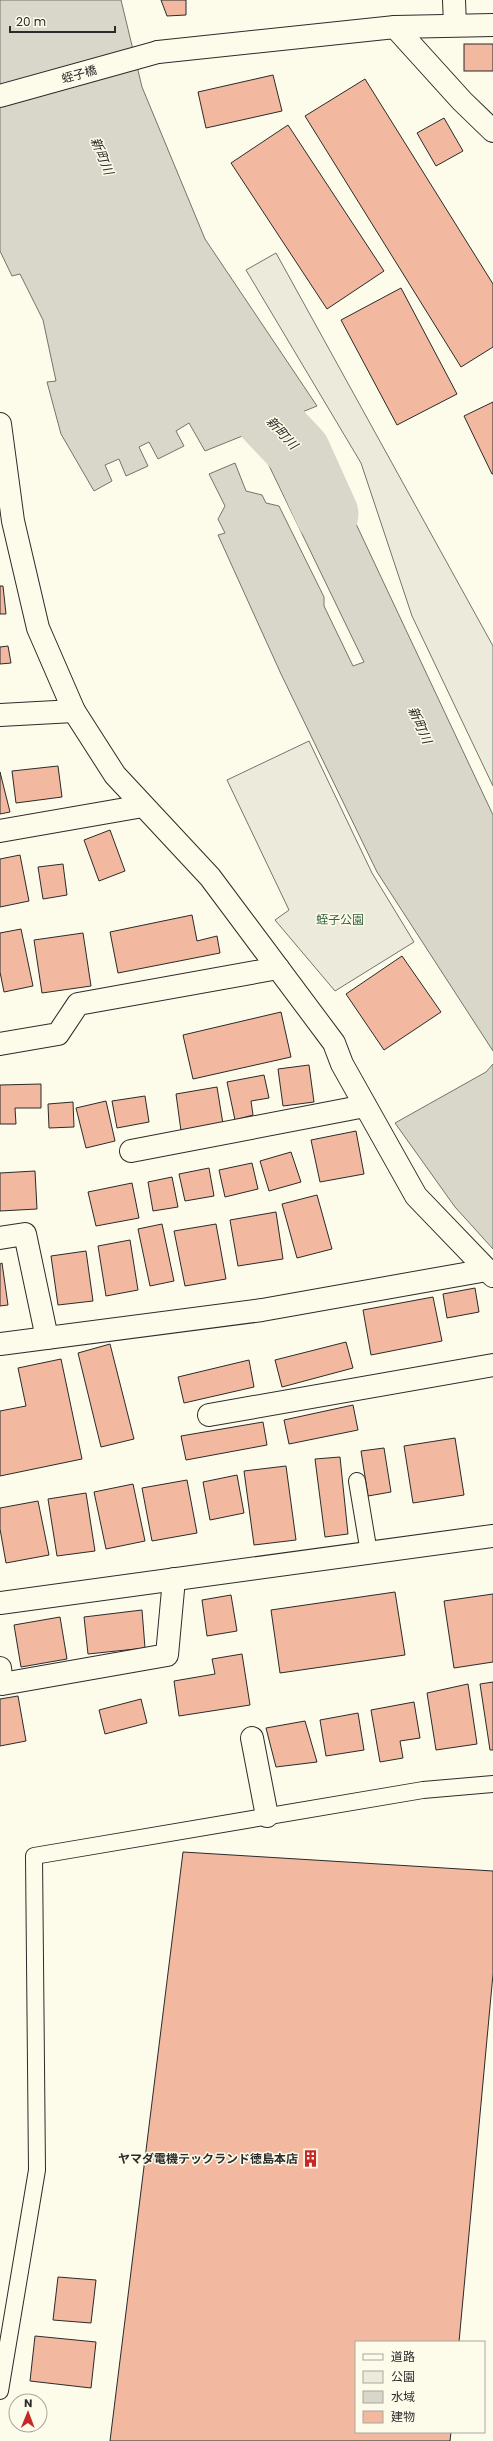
<svg xmlns="http://www.w3.org/2000/svg" width="493" height="2441" viewBox="0 0 493 2441" font-family="Poppins,'Noto Sans JP',sans-serif">
  <style>
    .green { fill: #ecebdb; stroke: #74746e }
    .water { fill: #d8d7c9; stroke: #74746e }
    .lines { fill: none; stroke-linecap: round; stroke-linejoin: round }
    .river { stroke: #d8d7c9; stroke-width: 63 }
    .building { fill: #f2b8a0; stroke: #2b2b2b }
    .service-casing { stroke: #2b2b2b; stroke-width: 18 }
    .minor-casing { stroke: #2b2b2b; stroke-width: 24 }
    .tertiary-casing { stroke: #2b2b2b; stroke-width: 24 }
    .service { stroke: #fdfbea; stroke-width: 16 }
    .minor { stroke: #fdfbea; stroke-width: 22 }
    .tertiary { stroke: #fdfbea; stroke-width: 22 }
    .labels { text-anchor: middle; dominant-baseline: central; stroke-width: 3; stroke-linejoin: round; paint-order: stroke }
    .street-label { font-size: 12px; fill: #2b2b2b; stroke: #fdfbea }
    .park-label { font-size: 12px; fill: #34623c; stroke: #fdfbea }
    .poi-label { font-size: 12px; font-weight: bold; fill: #2b2b2b; stroke: #fdfbea; text-anchor: end }
    .water-label { font-size: 13px; font-style: italic; fill: #2b2b2b; stroke: #fdfbea }
  </style>
  <rect width="100%" height="100%" fill="#fdfbea"/>
  <!-- green -->
  <g class="green">
    <path d="M276,253L493,646V786L412,616L361,463L246,270Z"/>
    <path d="M309,741L372,873L414,942L335,991L275,920L289,910L227,780Z"/>
  </g>
  <!-- water -->
  <g class="water">
    <path d="M0,0H121L142,87L205,239L317,406L205,451L189,423L176,431L184,446L158,459L149,442L139,447L148,466L126,476L119,459L105,465L112,481L94,491L61,434L47,382L56,381L43,320L20,274L12,276L0,251Z"/>
    <path d="M310,426L493,815V1051L377,872L281,674L218,535L225,533L218,519L225,506L209,474L235,463L246,491L262,495L266,503L279,506L324,597V606L353,666L364,662L261,449Z"/>
    <path d="M493,1064V1249L455,1207L395,1123L486,1072Z"/>
  </g>
  <g class="lines">
    <!-- river -->
    <path class="river" d="M213,360L299,452L327,514"/>
  </g>
  <!-- building -->
  <g class="building">
    <path d="M161,0H186V15L167,16Z"/>
    <rect x="464" y="44" width="29" height="27"/>
    <path d="M273,75L282,111L206,128L198,92Z"/>
    <path d="M365,79L493,284V347L461,367L305,116Z"/>
    <path d="M444,118L463,151L436,166L417,133Z"/>
    <path d="M288,125L384,271L327,309L231,163Z"/>
    <path d="M401,288L457,394L397,425L341,320Z"/>
    <path d="M493,402V474H492L464,416Z"/>
    <path d="M0,586H3L6,614H0Z"/>
    <path d="M8,646L11,663L0,664V647Z"/>
    <path d="M58,766L62,797L16,803L12,771Z"/>
    <path d="M0,772L10,812L0,814Z"/>
    <path d="M110,830L125,871L99,881L84,840Z"/>
    <path d="M20,855L29,901L0,907V859Z"/>
    <path d="M63,864L67,895L43,899L38,867Z"/>
    <path d="M192,915L197,941L217,936L220,953L118,973L110,932Z"/>
    <path d="M21,929L33,986L4,992L0,972V933Z"/>
    <path d="M83,933L91,986L42,993L34,940Z"/>
    <path d="M402,956L441,1012L384,1050L346,994Z"/>
    <path d="M281,1012L291,1057L193,1079L183,1035Z"/>
    <path d="M309,1065L314,1102L283,1106L278,1069Z"/>
    <path d="M264,1075L269,1098L251,1101L253,1115L235,1120L227,1082Z"/>
    <path d="M41,1084V1108H15L16,1124H0V1085Z"/>
    <path d="M217,1087L223,1124L181,1131L176,1094Z"/>
    <path d="M145,1096L149,1122L117,1128L112,1101Z"/>
    <path d="M106,1101L115,1141L86,1148L76,1108Z"/>
    <path d="M73,1102L74,1127L49,1128L48,1104Z"/>
    <path d="M356,1131L364,1174L320,1182L311,1140Z"/>
    <path d="M291,1152L301,1182L269,1191L260,1161Z"/>
    <path d="M252,1163L258,1189L225,1197L219,1170Z"/>
    <path d="M209,1168L214,1196L185,1201L179,1174Z"/>
    <path d="M35,1171L37,1209L0,1211V1173Z"/>
    <path d="M172,1177L178,1207L153,1211L148,1182Z"/>
    <path d="M132,1183L139,1218L96,1226L88,1192Z"/>
    <path d="M317,1195L332,1249L297,1258L282,1204Z"/>
    <path d="M276,1212L283,1259L238,1266L230,1220Z"/>
    <path d="M162,1224L174,1281L150,1286L138,1229Z"/>
    <path d="M216,1224L226,1279L185,1286L174,1231Z"/>
    <path d="M130,1240L138,1290L106,1296L98,1246Z"/>
    <path d="M86,1251L93,1301L58,1305L51,1256Z"/>
    <path d="M2,1263L8,1305L0,1306V1264Z"/>
    <path d="M475,1288L479,1312L447,1318L443,1294Z"/>
    <path d="M433,1297L442,1341L371,1355L363,1310Z"/>
    <path d="M346,1342L353,1368L282,1387L275,1360Z"/>
    <path d="M110,1344L134,1439L101,1447L78,1353Z"/>
    <path d="M61,1359L82,1459L0,1476V1411L26,1406L18,1368Z"/>
    <path d="M249,1360L254,1387L184,1403L178,1377Z"/>
    <path d="M353,1405L358,1430L289,1444L284,1420Z"/>
    <path d="M263,1422L267,1445L186,1460L181,1436Z"/>
    <path d="M455,1438L464,1495L413,1503L404,1446Z"/>
    <path d="M384,1448L391,1492L368,1496L361,1451Z"/>
    <path d="M340,1457L348,1534L325,1537L315,1459Z"/>
    <path d="M286,1466L296,1540L254,1545L244,1471Z"/>
    <path d="M237,1475L244,1513L210,1520L203,1482Z"/>
    <path d="M187,1480L197,1533L152,1541L142,1488Z"/>
    <path d="M133,1484L145,1541L106,1549L94,1492Z"/>
    <path d="M86,1493L95,1551L57,1556L48,1499Z"/>
    <path d="M38,1501L49,1555L6,1563L0,1529V1508Z"/>
    <path d="M395,1592L405,1655L280,1673L271,1610Z"/>
    <path d="M493,1594V1662L454,1668L444,1601Z"/>
    <path d="M231,1595L237,1631L207,1636L202,1600Z"/>
    <path d="M142,1610L145,1648L88,1654L84,1617Z"/>
    <path d="M60,1617L67,1659L21,1667L14,1625Z"/>
    <path d="M242,1654L250,1705L179,1716L174,1681L215,1674L212,1659Z"/>
    <path d="M493,1682V1750H490L480,1684Z"/>
    <path d="M468,1684L477,1744L436,1750L427,1693Z"/>
    <path d="M18,1696L26,1741L0,1746V1699Z"/>
    <path d="M141,1699L147,1723L105,1734L99,1710Z"/>
    <path d="M414,1702L420,1738L400,1741L403,1758L380,1762L371,1710Z"/>
    <path d="M358,1713L364,1750L326,1756L320,1720Z"/>
    <path d="M305,1721L317,1762L276,1767L266,1728Z"/>
    <path d="M183,1852L493,1871V1974L459,2342H356V2432H451L450,2441H110Z"/>
    <path d="M58,2277L96,2280L91,2323L53,2320Z"/>
    <path d="M35,2336L96,2342L91,2388L30,2381Z"/>
  </g>
  <g class="lines">
    <defs>
      <g id="service">
        <path d="M357,1481L369,1553"/>
        <path d="M0,2391L37,2170L34,1856L423,1790L493,1784"/>
      </g>
      <g id="minor">
        <path d="M454,0L455,25"/>
        <path d="M395,27L462,101L493,131"/>
        <path d="M158,52L395,27L493,25"/>
        <path d="M0,424L13,521L38,628L74,711L115,775L210,877L334,1043L342,1064L416,1196L493,1276"/>
        <path d="M0,715L74,711"/>
        <path d="M0,831L143,806"/>
        <path d="M0,1044L58,1034L78,1004L278,968"/>
        <path d="M131,1151L365,1106"/>
        <path d="M0,1238L25,1234L47,1338"/>
        <path d="M0,1344L262,1310L487,1270"/>
        <path d="M209,1415L493,1365"/>
        <path d="M0,1603L493,1536"/>
        <path d="M0,1668L2,1684L167,1655L174,1579"/>
        <path d="M252,1738L267,1816"/>
      </g>
      <path id="tertiary" d="M0,96L158,52"/>
    </defs>
    <!-- service casing -->
    <use href="#service" class="service-casing"/>
    <!-- minor casing -->
    <use href="#minor" class="minor-casing"/>
    <!-- tertiary casing -->
    <use href="#tertiary" class="tertiary-casing"/>
    <!-- service -->
    <use href="#service" class="service"/>
    <!-- minor -->
    <use href="#minor" class="minor"/>
    <!-- tertiary -->
    <use href="#tertiary" class="tertiary"/>
  </g>
  <!-- icons -->
  <defs>
    <symbol id="building-bare" viewBox="-9 -9 18 18"><path d="M-4-6H4V6H1V3H-1V6H-4ZM-2.5-4.3h1.7v1.8h-1.7ZM.8-4.3h1.7v1.8H.8ZM-2.5-1h1.7V.8h-1.7ZM.8-1h1.7V.8H.8Z" fill="#c62828" stroke="#fdfbea" stroke-width="2.5" paint-order="stroke"/></symbol>
  </defs>
  <g fill-rule="evenodd">
    <use href="#building-bare" x="298" y="2146" width="25" height="25"/>
  </g>
  <g class="labels">
    <!-- street labels -->
    <g class="street-label">
      <text transform="translate(79 74) rotate(-16)">蛭子橋</text>
    </g>
    <!-- park labels -->
    <g class="park-label">
      <text x="340" y="919">蛭子公園</text>
    </g>
    <!-- poi labels -->
    <g class="poi-label">
      <text x="298" y="2158">ヤマダ電機テックランド徳島本店</text>
    </g>
    <!-- water labels -->
    <g class="water-label">
      <text transform="translate(102 156) rotate(68)">新町川</text>
      <text transform="translate(282 433) rotate(47)">新町川</text>
      <text transform="translate(420 725) rotate(66)">新町川</text>
    </g>
  </g>
  <!-- legend -->
  <rect x="355" y="2341" width="130" height="92" fill="#fdfbea" stroke="#a9a89e"/>
  <rect x="363" y="2354" width="20" height="6" fill="#fdfbea" stroke="#a9a89e"/>
  <text x="391" y="2361" font-size="12" fill="#2b2b2b">道路</text>
  <rect x="363" y="2371" width="20" height="12" fill="#ecebdb" stroke="#a9a89e"/>
  <text x="391" y="2381" font-size="12" fill="#2b2b2b">公園</text>
  <rect x="363" y="2391" width="20" height="12" fill="#d8d7c9" stroke="#a9a89e"/>
  <text x="391" y="2401" font-size="12" fill="#2b2b2b">水域</text>
  <rect x="363" y="2411" width="20" height="12" fill="#f2b8a0" stroke="#a9a89e"/>
  <text x="391" y="2421" font-size="12" fill="#2b2b2b">建物</text>
  <!-- north arrow -->
  <g transform="translate(28 2413) rotate(1)"><circle r="19" fill="#fdfbea" stroke="#a9a89e"/>
  <path d="M0-3L7 15L0 10L-7 15Z" fill="#c62828"/>
  <text y="-6" font-size="11" font-weight="bold" text-anchor="middle" fill="#2b2b2b">N</text>
  </g>
  <!-- scale -->
  <path d="M10 26v6h105v-6" fill="none" stroke="#2b2b2b" stroke-width="2"/>
  <text x="16" y="26" font-size="12" fill="#2b2b2b" stroke="#fdfbea" stroke-width="3" paint-order="stroke">20 m</text>
</svg>
